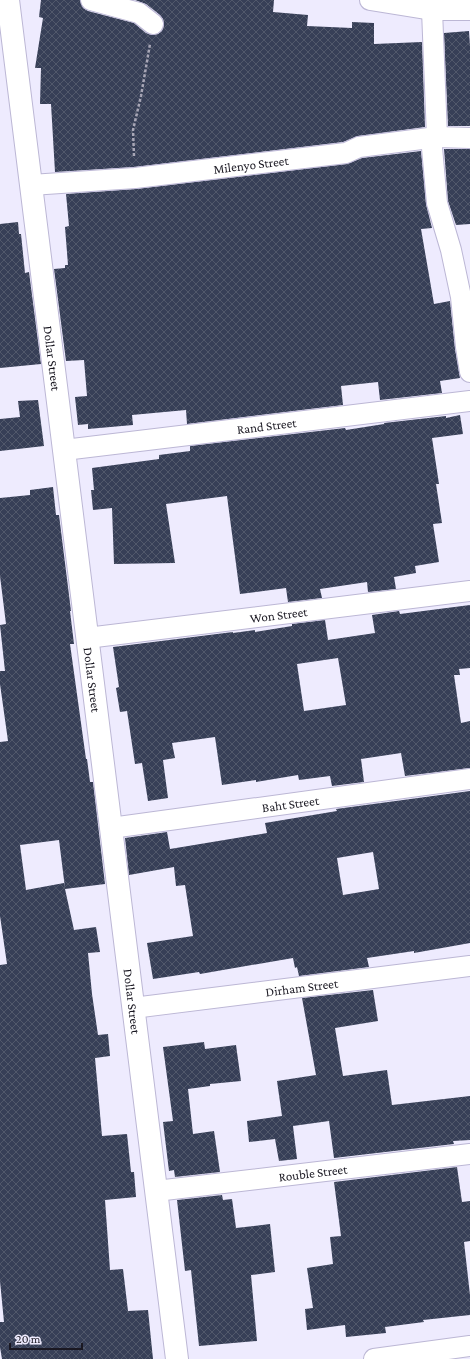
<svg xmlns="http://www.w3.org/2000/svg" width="470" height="1359" viewBox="0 0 470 1359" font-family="'Crimson Pro',serif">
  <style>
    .building { fill: url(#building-cross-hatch); fill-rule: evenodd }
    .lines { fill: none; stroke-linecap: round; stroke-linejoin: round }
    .street-casing { stroke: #bcb7d5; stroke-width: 22 }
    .secondary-casing { stroke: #bcb7d5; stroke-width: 24 }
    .path { stroke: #a9a7b7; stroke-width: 2.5; stroke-dasharray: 3 2; stroke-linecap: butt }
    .street { stroke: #fff; stroke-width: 20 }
    .secondary { stroke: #fff; stroke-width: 22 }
    .labels { text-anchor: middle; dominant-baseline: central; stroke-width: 4; stroke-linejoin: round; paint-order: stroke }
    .street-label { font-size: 13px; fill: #1a1822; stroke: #eeebfe }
  </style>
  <defs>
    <pattern id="building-cross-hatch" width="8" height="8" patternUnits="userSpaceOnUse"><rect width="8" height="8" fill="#373f57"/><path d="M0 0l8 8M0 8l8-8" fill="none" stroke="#51586b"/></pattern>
  </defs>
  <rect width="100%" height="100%" fill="#eeebfe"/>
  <!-- building -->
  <g class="building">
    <path d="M41,0H80L83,8L88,11L134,23L146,33L152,35L158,34L162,31L164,25L163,19L160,15L146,4L135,0H274L273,12L308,15L307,26L352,28V22L374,23V44L422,42L425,127L358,136L343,142L134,167L55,172L51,104H40L41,68H35L43,18L39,17Z"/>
    <path d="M469,31L470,46V126H448L444,33Z"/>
    <path d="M444,149H470V224L456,225L448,201Z"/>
    <path d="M421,151L426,204L432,228L421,229L434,304L450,301L455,349L460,378L440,381L442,393L380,400L378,382L341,386L343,405L187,424L186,410L132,415L133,425L88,429V424L78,425L75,397L87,396L84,360L66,361L54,269L65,268V265H68L65,227L69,226L66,194L136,189L347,164L362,158Z"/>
    <path d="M18,222L19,234H21L25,273L29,272L41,364L0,368V224Z"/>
    <path d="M38,400L44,446L0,451V419L20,417L18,401Z"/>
    <path d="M460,415L463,434L432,438L439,484H436L442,523L433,524L439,562L415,566L416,573L394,577L396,589L368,592L367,582L320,589L322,598L288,602L286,588L240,594L227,496L166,504L175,563L114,564L112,508L93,510L91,490H94L92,468L159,459V455L190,451V446L345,428L346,430L384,424V423L446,416V418Z"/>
    <path d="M53,487L56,515H59L71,611H70L74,644H70L86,759H87L90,782H93L105,884L65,889L74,930L96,927L100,952L88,953L92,994L98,1035L108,1034L110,1056L95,1058L102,1136L127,1134L131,1172H134L136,1197L105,1200L110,1270L123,1269L128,1311L148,1310L153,1359H2L0,1347V1322H4L0,1281V965L7,964L0,916V742L8,741L0,684V671H5L0,625L6,624L0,576V498L30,495V490ZM59,840L65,888L64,883L26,890L20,845Z"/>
    <path d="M470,605V668L459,669L460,675H454L461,723L470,721V768L405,776L401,753L361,759L364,782L332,786L330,776L299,780L298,775L256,782V780L222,785L215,737L172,743L175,758L163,760L168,798L148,801L142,763L135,764L127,711L120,712L116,688L119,687L113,647L233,632V633L255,630V632L292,626V624L325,620L328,640L375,633L372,615L399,611L400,614ZM338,658L346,705L304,711L297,664Z"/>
    <path d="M470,791V943L414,953V951L367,958L369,967L299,976L297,967L295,968L293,958L200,974L199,972L153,979L147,943L193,936L185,885L176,886L174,867L129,875L125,838L167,832L170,849L267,833L265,823L337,811L336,809ZM373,852L379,889L343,895L337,858Z"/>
    <path d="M373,990L378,1021L335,1028L343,1076L387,1070L392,1105L470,1096V1140L453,1141L454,1144L334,1158L329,1121L293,1126L297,1159L279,1161L275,1139L249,1142L247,1121L282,1116L277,1081L316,1075L302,998Z"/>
    <path d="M204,1042L205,1049L236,1045L241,1081L210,1084V1086L188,1089L193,1134L214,1131L220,1172L175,1177L174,1170L169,1171L163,1122L173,1121L163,1047Z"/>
    <path d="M457,1167L462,1202L470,1201V1241L464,1242L470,1295V1315L423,1320L424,1322L385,1327L386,1333L346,1337L345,1325L307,1330L305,1309L313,1308L307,1268L333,1264L330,1237L341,1236L334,1182Z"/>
    <path d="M222,1195L223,1200L232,1199L236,1228L270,1224L275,1272L251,1275L257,1341L199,1346L191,1270L185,1271L177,1200Z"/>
  </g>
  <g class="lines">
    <defs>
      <g id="street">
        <path d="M91,0L139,13L153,24"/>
        <path d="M370,0L432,10H470"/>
        <path d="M432,10L437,137L432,144V148L437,203L451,250L461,297L466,347L470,372"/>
        <path id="s1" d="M31,185L135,178L346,153L359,147L437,137L470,138"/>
        <path id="s2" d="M64,450L470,401"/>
        <path id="s3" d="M87,638L470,591"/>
        <path id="s4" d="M111,828L470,779"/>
        <path id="s5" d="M133,1008L470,966"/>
        <path id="s6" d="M156,1191L470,1154"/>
        <path d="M374,1359L470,1346"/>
      </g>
      <g id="secondary">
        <path id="s7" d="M8,0L177,1359"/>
      </g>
    </defs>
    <!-- street casing -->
    <use href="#street" class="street-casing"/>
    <!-- secondary casing -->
    <use href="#secondary" class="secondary-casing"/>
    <!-- path -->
    <path class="path" d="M134,156L133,130L141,96L150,44"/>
    <!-- street -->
    <use href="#street" class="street"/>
    <!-- secondary -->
    <use href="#secondary" class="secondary"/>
  </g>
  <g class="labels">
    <!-- street labels -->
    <g class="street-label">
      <text stroke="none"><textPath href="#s1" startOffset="221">Milenyo Street</textPath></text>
      <text stroke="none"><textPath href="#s7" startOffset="361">Dollar Street</textPath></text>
      <text stroke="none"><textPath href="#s2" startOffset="204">Rand Street</textPath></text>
      <text stroke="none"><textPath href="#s3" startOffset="193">Won Street</textPath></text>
      <text stroke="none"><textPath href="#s7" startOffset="685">Dollar Street</textPath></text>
      <text stroke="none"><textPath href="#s4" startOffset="181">Baht Street</textPath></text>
      <text stroke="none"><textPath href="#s5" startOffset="170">Dirham Street</textPath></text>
      <text stroke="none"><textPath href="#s7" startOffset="1009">Dollar Street</textPath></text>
      <text stroke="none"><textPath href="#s6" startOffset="158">Rouble Street</textPath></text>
    </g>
  </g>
  <!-- scale -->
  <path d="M10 1343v6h72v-6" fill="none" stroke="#1a1822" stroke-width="2"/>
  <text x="16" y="1343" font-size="12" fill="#1a1822" stroke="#eeebfe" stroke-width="3" paint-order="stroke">20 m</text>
</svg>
